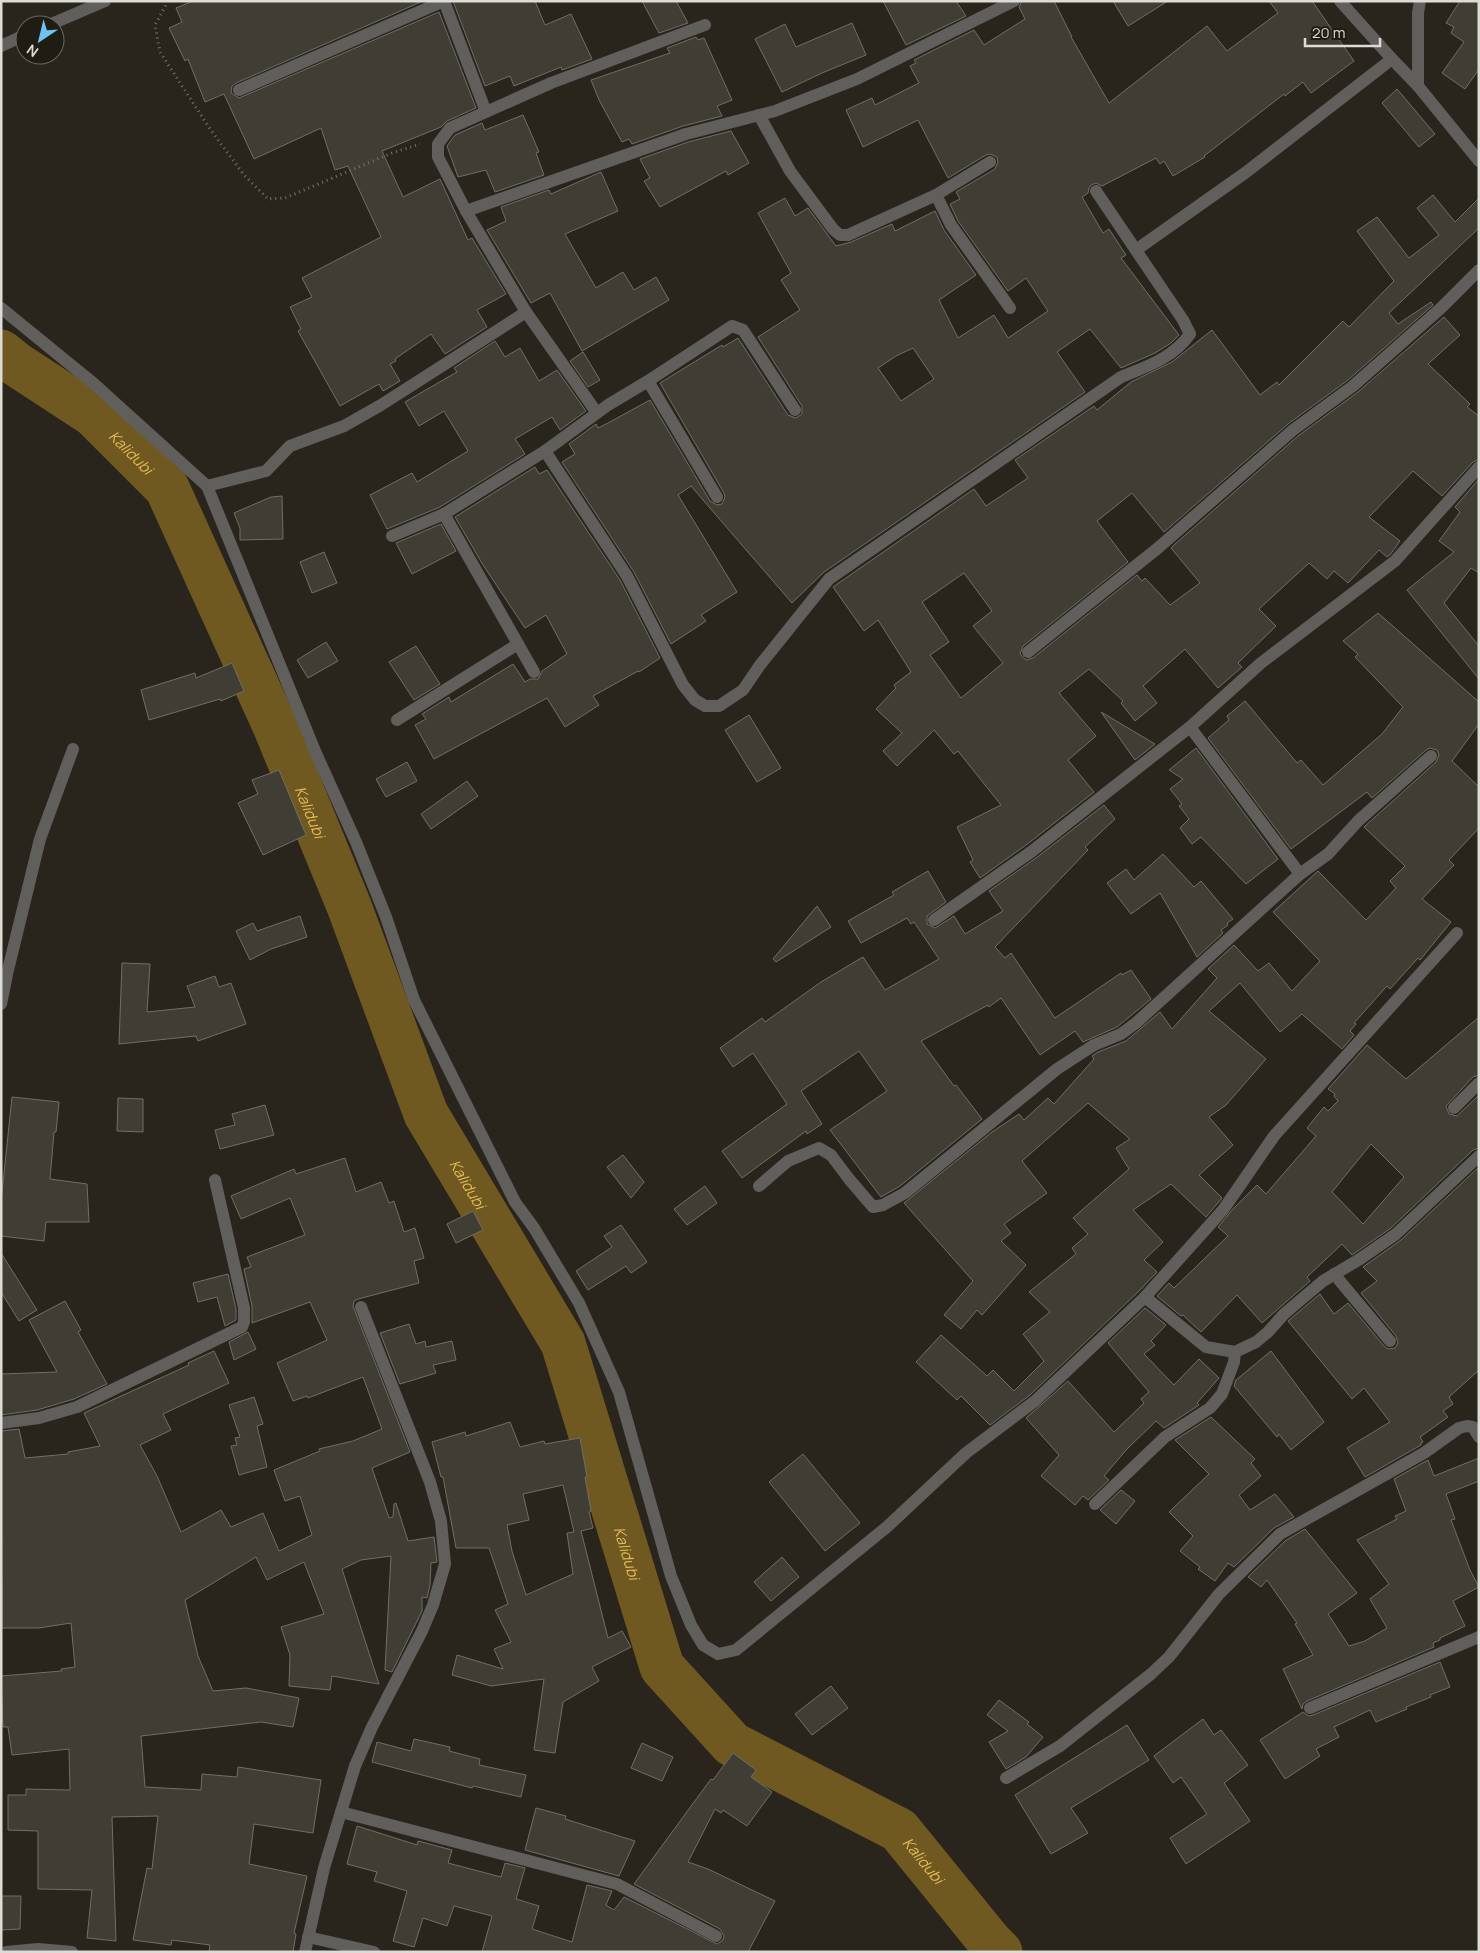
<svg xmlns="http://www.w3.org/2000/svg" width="1480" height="1953" viewBox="0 0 1480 1953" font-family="Manrope,sans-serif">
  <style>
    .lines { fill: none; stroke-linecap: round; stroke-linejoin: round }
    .river { stroke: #705921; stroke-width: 45 }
    .building { fill: #403d34; stroke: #726e64; fill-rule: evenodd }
    .path { stroke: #77736c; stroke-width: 3; stroke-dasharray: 1 4; stroke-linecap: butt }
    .street { stroke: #615f5b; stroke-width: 12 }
    .labels { text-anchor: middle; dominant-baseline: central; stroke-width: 4.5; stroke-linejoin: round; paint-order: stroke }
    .water-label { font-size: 15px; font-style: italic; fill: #e6bc56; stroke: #1f1c14 }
  </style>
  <rect width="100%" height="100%" fill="#29251d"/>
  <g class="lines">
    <!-- river -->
    <path class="river" id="s1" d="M1,352L16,364L94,415L167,488L275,726L349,906L426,1114L563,1343L662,1667L732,1744L899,1830L990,1942L1000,1952"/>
  </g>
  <!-- building -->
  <g class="building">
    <path d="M193,1H423L236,83L232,86L231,93L239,98L439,12L476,108L447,121L441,127L382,151L403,197L440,179L468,240L472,238L506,294L477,310L487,327L445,354L431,334L395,359L396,361L390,364L400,381L383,391L379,384L340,406L298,331L301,329L290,307L312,297L302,278L381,237L348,166L335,170L321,128L254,159L224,94L205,102L188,59L185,61L169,28L182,22L176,8Z"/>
    <path d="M453,1H535L545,25L571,14L592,59L562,70L561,67L514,86L510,76L485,86Z"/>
    <path d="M642,1H676L688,23L659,33Z"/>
    <path d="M883,1H956L966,16L906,45Z"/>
    <path d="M1022,1H1054L1072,37H1071L1109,103L1207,26L1227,51L1278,13L1269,1H1312L1354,61L1311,93L1303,82L1285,96L1284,94L1204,156L1205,157L1173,176L1164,161L1160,164L1156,158L1102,186L1096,183L1091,185L1089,188L1088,193L1082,197L1103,233L1109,229L1126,255L1121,258L1179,335L1171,343L1155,353L1121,368L1090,329L1057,352L1085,392L824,572L792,603L691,486L678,495L737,592L701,615L706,621L671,644L634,572L562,462L575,454L569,444L596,424L598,428L608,423L650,400L710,501L717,505L722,504L725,497L724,493L660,383L722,345L723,347L738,338L788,415L796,418L802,414V406L758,337L800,310L781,280L791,273L758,213L785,198L795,216L808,208L836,246L851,242L892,224L895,231L935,211L944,230L976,275L939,300L958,338L994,315L1008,338L1048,311L1026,278L1008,291L958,221L950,204L960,199L956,192L995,169L998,162L997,157L990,154L986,155L948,178L918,120L863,147L846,110L872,98L875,105L919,83L910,66L916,63L914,60L974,30L984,45L1025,19L1019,7ZM913,348L934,379L901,401L878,368L896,356Z"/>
    <path d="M1113,1H1168L1128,26Z"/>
    <path d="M1460,1H1479V69L1465,89L1442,73L1464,42L1451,33L1454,27L1446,23Z"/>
    <path d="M852,23L866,55L822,73L782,92L755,39L785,24L796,47Z"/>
    <path d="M696,37L698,40L704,38L732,100L717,106L722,116L683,126L632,144L629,139L622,142L599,100L591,80L670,53L667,48Z"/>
    <path d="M1397,89L1435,134L1419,147L1382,103Z"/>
    <path d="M523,115L539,152L536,153L544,175L495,192L486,170L458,177L447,146L455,135L482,123L485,130Z"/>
    <path d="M731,131L749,163L728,175L726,171L660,207L644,181L650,178L640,159L688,142Z"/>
    <path d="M601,172L618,211L565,234L596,288L623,272L634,290L656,277L669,300L582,351L550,293L531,303L487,230L506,221L501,207L549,190L551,194Z"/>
    <path d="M1433,195L1455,222L1479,198V228L1389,313L1398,324L1431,302L1433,305L1348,380L1288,424L1164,532L1132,493L1097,521L1128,562L1023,646L1020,654L1026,660L1033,658L1137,575L1142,581L1145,578L1170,605L1200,583L1171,548L1174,545L1298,436L1358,392L1444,317L1460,335L1428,364L1470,404L1467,407L1479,416V459L1473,462L1442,496L1413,471L1369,517L1400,541L1390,555L1387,557L1379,550L1348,583L1334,571L1327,579L1309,563L1259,609L1276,626L1238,663L1242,667L1218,688L1185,649L1143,686L1157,703L1135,721L1121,703L1123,701L1089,669L1059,693L1096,736L1068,760L1094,792L1026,845L980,878L970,862L973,860L957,827L1001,805L958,751L954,754L934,730L897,766L883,751L902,733L876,709L896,688L894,685L911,672L878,620L864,631L833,587L974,489L986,506L1028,478L1015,460L1094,406L1097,410L1131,382L1172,362L1212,330L1260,395L1277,382L1279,385L1343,321L1349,327L1394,281L1357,231L1377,217L1409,258L1439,235L1417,208ZM964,573L992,611L973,626L1003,663L961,698L930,655L949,642L922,602Z"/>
    <path d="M495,341L505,357L520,348L539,381L557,370L586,411L560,430L552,417L515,439L525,454L440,507L387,529L370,495L412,473L417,482L468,451L444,411L419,426L405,402L457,372L454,368Z"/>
    <path d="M583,352L600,380L588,387L570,361Z"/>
    <path d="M535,467L539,474L547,470L620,580L660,658L639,672L638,671L593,696L599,705L565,727L547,698L434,759L415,725L426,719L422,714L449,697L451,702L513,664L525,682L530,679H538L542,671L567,654L546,615L525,628L483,565L455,517Z"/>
    <path d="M1479,479V573L1471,568L1444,603L1479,646V679L1407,590L1454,552L1439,541L1460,512L1455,507Z"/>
    <path d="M282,496L283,539L240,540V528L234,513L271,497Z"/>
    <path d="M441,524L456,551L412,574L396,543Z"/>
    <path d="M324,552L337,583L312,593L300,562Z"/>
    <path d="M1378,613L1479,702V724L1452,761L1479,787V828L1449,860L1454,865L1422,899L1451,922L1420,960L1418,958L1390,989L1387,986L1354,1023L1356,1024L1350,1031L1354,1035L1342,1049L1302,1014L1280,1032L1240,983L1209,1011L1266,1059L1226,1105L1209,1117L1233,1145L1199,1175L1222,1198L1206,1217L1171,1184L1133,1210L1163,1242L1144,1260L1157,1272L1139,1291L1030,1395L990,1425L961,1396L957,1400L916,1362L941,1335L987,1376L993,1370L1014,1391L1044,1361L1023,1334L1050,1312L1029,1292L1076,1254L1072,1248L1088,1234L1073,1218L1129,1169L1116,1148L1130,1139L1088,1103L1022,1161L1047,1193L1004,1224L1011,1233L1001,1241L1026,1265L982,1315L977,1310L961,1329L944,1315L973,1281L904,1203L992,1132L1019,1114L1024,1120L1048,1098L1054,1104L1094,1059L1092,1056L1098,1052L1126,1041L1160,1012L1172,1029L1217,978L1208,969L1234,945L1258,971L1269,963L1292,991L1320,961L1273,912L1318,871L1366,920L1396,888L1390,881L1405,866L1364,827L1436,762L1439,755L1437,750L1430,748L1426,750L1372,798L1367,792L1291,849L1208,738L1229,720L1227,716L1245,701L1297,763L1301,760L1323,785L1382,734L1403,707L1355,657L1358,654L1343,641Z"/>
    <path d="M326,642L338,661L308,678L297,660Z"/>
    <path d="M416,646L440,684L414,700L389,662Z"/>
    <path d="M232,663L244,691L221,701L220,699L149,720L141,690L195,673L196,678Z"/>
    <path d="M1101,712L1155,744L1135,760Z"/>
    <path d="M749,715L781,768L757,782L725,730Z"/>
    <path d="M1196,748L1278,859L1246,884L1201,837L1192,844L1180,828L1189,819L1179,806L1182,804L1170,789L1183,779L1169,770Z"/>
    <path d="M407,762L417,781L386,797L376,779Z"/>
    <path d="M279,770L306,835L263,855L238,803L258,794L252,780Z"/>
    <path d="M467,781L478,796L431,829L421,814Z"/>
    <path d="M1104,805L1115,819L1085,847L1088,850L995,947L1005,958L1011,953L1055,1018L1121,973L1122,975L1131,970L1151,999L1117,1027L1083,1042L1075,1031L1040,1055L1001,998L989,1007L988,1005L921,1041L954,1086L956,1085L982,1119L900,1186L881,1197L830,1130L887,1091L859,1051L801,1091L822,1124L807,1134L806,1131L742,1178L722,1151L787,1104L753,1053L733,1067L720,1048L762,1018L765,1022L821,982L863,957L885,990L939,959L914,922L911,924L907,918L861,943L848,921L894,895L892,892L928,871L946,902L927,916V924L935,928L954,916L965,934L1003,911L989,891L1036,858Z"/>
    <path d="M1163,854L1194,887L1201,881L1233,919L1227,923L1228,925L1221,930L1223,933L1197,957L1160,893L1131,914L1107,883L1126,869L1134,880Z"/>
    <path d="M817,906L831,927L776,962L773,959Z"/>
    <path d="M300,916L307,937L271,949L250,960L236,931L253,923L257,931Z"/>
    <path d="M122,963L150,964L147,1012L195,1007L187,986L215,976L219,987L231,983L246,1024L198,1041L196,1036L119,1044Z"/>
    <path d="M1479,1017V1075L1473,1077L1446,1106L1449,1114L1457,1116L1479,1095V1148L1473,1150L1391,1228L1352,1255L1342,1244L1307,1277L1310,1281L1262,1323L1237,1295L1201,1332L1183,1315L1181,1316L1157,1296L1169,1283L1174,1288L1228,1236L1218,1227L1233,1209L1257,1185L1266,1194L1316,1136L1307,1128L1324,1107L1328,1111L1338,1101L1334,1096L1335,1094L1328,1089L1367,1045L1406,1079ZM1371,1144L1404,1177L1363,1224L1332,1192Z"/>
    <path d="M12,1097L59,1102L56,1132H54L50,1179L87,1184L89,1222H46L44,1241L1,1236V1202Z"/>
    <path d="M118,1098L143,1099V1132L117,1131Z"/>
    <path d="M265,1105L274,1135L220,1149L215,1130L235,1125L232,1114Z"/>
    <path d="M623,1155L644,1182L631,1198L607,1167Z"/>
    <path d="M345,1158L356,1192L381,1182L389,1203L394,1201L404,1232L415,1228L424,1258L414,1261L419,1283L358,1299L354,1301L353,1306L410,1452L372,1468L389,1518L393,1517L394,1504L396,1503L408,1541L434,1537L437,1562L431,1563L430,1585L427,1598L422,1597V1611L392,1672L385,1670L391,1556L361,1560L342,1569L379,1684L332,1676L330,1690L289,1686L290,1655L281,1627L324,1614L304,1562L267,1580L256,1557L185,1600L198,1656L213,1691L246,1688L299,1698L293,1727L261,1722L141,1736L145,1787L201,1790L202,1774L237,1777L238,1767L321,1780L313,1833L254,1824L249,1864L307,1876L294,1933L296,1934L293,1952H209L210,1945L172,1940L171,1945L133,1940L147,1868L152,1869L158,1816L112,1817L116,1941L87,1938L92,1890L38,1889V1831L8,1830V1795H26V1789L70,1790L69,1749L12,1755L8,1727H3L1,1676L62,1671L61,1669L75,1667L71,1623L39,1628H2L1,1431L19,1429L25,1458L68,1454V1452L100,1446L84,1413L189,1365L188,1363L214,1351L229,1383L163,1414L171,1430L140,1445L157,1476L181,1532L221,1510L231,1527L263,1513L279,1551L312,1535L300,1496L285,1501L274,1470L320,1451L319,1449L353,1441L382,1429L363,1377L308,1398L307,1396L293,1401L277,1363L327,1340L310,1302L252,1323V1306L244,1269L251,1267L247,1257L305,1235L290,1198L241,1219L231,1196L294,1169L296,1174Z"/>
    <path d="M1479,1167V1370L1449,1397L1453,1404L1443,1411L1448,1417L1420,1437L1423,1442L1421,1443V1445L1365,1477L1347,1448L1390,1422L1364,1388L1352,1399L1288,1321L1320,1294L1334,1314L1348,1303L1384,1346L1388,1349L1395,1348L1398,1343L1396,1336L1361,1293L1377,1281L1363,1267L1401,1240Z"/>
    <path d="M705,1186L717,1203L687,1225L674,1209Z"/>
    <path d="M473,1211L483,1230L456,1243L447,1224Z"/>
    <path d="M621,1225L647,1262L631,1273L626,1266L588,1290L576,1271L612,1247L604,1236Z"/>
    <path d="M1,1253L37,1310L19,1321L1,1292Z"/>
    <path d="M228,1274L236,1309V1320L225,1326L217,1297L198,1302L193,1283Z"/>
    <path d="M65,1301L81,1330L78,1332L107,1384L74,1399L37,1410L1,1415V1374L57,1372L29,1320Z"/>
    <path d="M1145,1308L1166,1325L1151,1341L1155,1345L1144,1354L1174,1385L1199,1359L1219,1378L1197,1403L1199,1405L1164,1428L1156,1421L1127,1449L1104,1476L1109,1480L1088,1500L1083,1496L1075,1505L1041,1476L1059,1455L1026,1418L1068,1381L1114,1432L1144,1403L1141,1399L1149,1392L1108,1343Z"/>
    <path d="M409,1324L416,1344L425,1341L426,1347L452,1341L456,1360L433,1365L436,1373L400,1384L380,1333Z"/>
    <path d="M248,1332L256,1349L234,1360L229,1342Z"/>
    <path d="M1271,1351L1324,1422L1291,1450L1279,1434L1277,1437L1234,1386L1236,1380Z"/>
    <path d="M254,1397L263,1424L257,1426L267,1467L239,1475L231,1446L237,1445L235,1438L240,1437L229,1405Z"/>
    <path d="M1211,1417L1255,1459L1251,1463L1261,1476L1239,1495L1250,1510L1275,1494L1294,1517L1274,1528L1234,1567L1228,1563L1215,1581L1198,1569L1200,1567L1180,1551L1193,1536L1169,1512L1209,1474L1175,1440Z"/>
    <path d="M510,1422L520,1447L544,1441L545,1444L580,1438L587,1477H585L591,1511L589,1512L593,1528L581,1531L608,1638L622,1631L631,1647L592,1667L599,1681L563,1702L555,1753L534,1750L544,1679L491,1686L452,1675L457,1655L503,1669L494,1649L511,1642L495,1610L508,1604L489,1548H456L443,1477H441L432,1442L465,1432L466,1436ZM563,1485L574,1532L567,1533L573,1574L526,1595L512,1551L507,1525L529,1520L523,1494Z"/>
    <path d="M803,1454L860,1523L825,1551L769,1482Z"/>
    <path d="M1479,1458V1481L1446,1494L1455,1519L1451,1520L1470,1570L1479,1587L1453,1601L1465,1626L1440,1638V1640L1433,1643L1434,1647L1307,1701L1303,1704L1302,1709L1283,1669L1313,1655L1295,1624L1297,1623L1267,1580L1261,1587L1248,1577L1285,1541L1305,1529L1357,1593L1328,1614L1349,1646L1365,1641L1387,1628L1370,1599L1389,1584L1357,1540L1397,1519L1395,1516L1406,1511L1394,1479L1428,1460L1434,1476Z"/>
    <path d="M1121,1490L1135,1501L1116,1524L1100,1510Z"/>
    <path d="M782,1557L799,1577L771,1601L754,1582Z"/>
    <path d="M1440,1662L1450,1687L1430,1695L1431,1697L1406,1707L1407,1709L1376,1722L1370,1710L1334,1727L1339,1737L1316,1749L1320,1756L1285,1779L1260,1740L1303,1712L1309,1716L1313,1715Z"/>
    <path d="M831,1686L848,1708L812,1735L795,1714Z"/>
    <path d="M999,1700L1029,1722L1027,1724L1043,1737L1026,1757L1006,1769L989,1742L1008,1731L987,1715Z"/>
    <path d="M1203,1719L1214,1735L1221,1730L1248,1765L1224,1783L1250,1821L1186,1864L1170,1838L1207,1814L1181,1777L1173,1783L1154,1756Z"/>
    <path d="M1127,1725L1149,1760L1071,1808L1088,1833L1051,1854L1015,1795Z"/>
    <path d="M414,1739L450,1747L449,1751L480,1759L479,1765L526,1775L521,1797L473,1786L472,1788L372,1762L377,1742L411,1751Z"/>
    <path d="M642,1743L673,1757L662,1781L631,1768Z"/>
    <path d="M733,1753L756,1770L751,1777L772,1792L747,1826L723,1810L721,1813L715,1809L688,1862L708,1869L775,1901L748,1952H482L492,1916L454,1906L447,1926L423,1918L414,1947L393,1941L407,1891L374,1881L377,1872L347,1864L357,1826L417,1845L418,1841L452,1850L448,1863L501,1877L505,1863L525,1868L516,1899L539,1906L532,1929L572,1942L587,1885L612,1891L606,1905L614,1910L624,1897L717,1944L723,1940L724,1936L720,1929L634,1884L711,1779L713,1780Z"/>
    <path d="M536,1808L566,1816L565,1819L635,1841L619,1876L525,1850Z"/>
    <path d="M1,1896H21L20,1929L1,1930Z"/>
  </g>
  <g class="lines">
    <!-- path -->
    <path class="path" d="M168,1L155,25L160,52L210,129L244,175L268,199L285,198L392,153L420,144"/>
    <!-- street -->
    <g class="street">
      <path d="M444,1L486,112"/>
      <path d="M1340,1L1392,59L1418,86L1479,161"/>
      <path d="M49,25L105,1"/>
      <path d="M1,46L25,35"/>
      <path d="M1418,86V13L1420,1"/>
      <path d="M239,90L444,1"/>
      <path d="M759,115L790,171L833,229L840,235H848L936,195L990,162"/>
      <path d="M936,195L951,225L1010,308"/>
      <path d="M466,211L686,134L775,111L857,79L1014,1"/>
      <path d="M1136,250L1245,173L1392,59"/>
      <path d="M1,308L93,383L207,486L315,751L356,842L386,917L414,1000L515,1202L534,1228L579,1303L619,1392L671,1576L691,1625L703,1645L718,1654L736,1650L888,1526L966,1453L1035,1401L1145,1297L1223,1210L1274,1136L1457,933"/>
      <path d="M648,381L732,326L743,330L795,410"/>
      <path d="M597,413L526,312L466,211L438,157V144L450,128L551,83L705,25"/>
      <path d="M207,486L266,471L290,446L344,426L381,405L526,312"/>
      <path d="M717,497L648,381L608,405L545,451L627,576L683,685L695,700L705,706H719L743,690L760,665L829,579L1121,377C1148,366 1173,358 1190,334L1183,320L1096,191"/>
      <path d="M444,514L534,672"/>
      <path d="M392,536L444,514L545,451"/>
      <path d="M1028,652L1158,548L1293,430L1353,386L1441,308L1479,270"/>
      <path d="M397,720L518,644"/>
      <path d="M1300,874L1328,854L1358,821L1431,756"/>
      <path d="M934,920L1031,852L1190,727L1261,663L1395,561L1479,467"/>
      <path d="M1,1004L8,970L40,839L73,749"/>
      <path d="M1454,1108L1479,1083"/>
      <path d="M759,1186L788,1161L819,1148L831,1155L849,1179L873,1207L883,1205L905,1193L1057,1069L1094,1045L1121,1034L1136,1023L1300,874L1190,727"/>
      <path d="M1334,1274L1390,1341"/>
      <path d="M1145,1297L1206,1347L1235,1352L1256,1342L1268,1332L1284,1314L1323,1281L1360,1259L1396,1234L1479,1156"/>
      <path d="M1,1423L39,1418L77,1407L242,1327L244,1322V1308L215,1180"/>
      <path d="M1095,1504L1165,1437L1210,1408L1222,1394L1234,1362L1235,1352"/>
      <path d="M1310,1708L1479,1637"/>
      <path d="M1006,1778L1060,1746L1151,1674L1169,1657L1219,1594L1280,1534L1424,1453L1459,1428L1467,1426L1473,1427L1479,1437"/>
      <path d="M341,1812L617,1884L716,1936"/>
      <path d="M308,1937L374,1952"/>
      <path d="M6,1952L38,1949L72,1952"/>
      <path d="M305,1952L324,1868L355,1766L372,1727L422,1631L433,1605L445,1564L441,1521L430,1482L361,1307"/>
    </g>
  </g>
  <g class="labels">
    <!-- water labels -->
    <g class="water-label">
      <text stroke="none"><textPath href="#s1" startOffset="165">Kalidubi</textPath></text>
      <text stroke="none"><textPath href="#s1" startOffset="570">Kalidubi</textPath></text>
      <text stroke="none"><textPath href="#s1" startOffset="975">Kalidubi</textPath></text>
      <text stroke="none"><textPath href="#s1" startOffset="1380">Kalidubi</textPath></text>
      <text stroke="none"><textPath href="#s1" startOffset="1830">Kalidubi</textPath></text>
    </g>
  </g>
  <!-- border -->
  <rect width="1480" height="1953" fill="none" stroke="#dddbd5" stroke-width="5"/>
  <!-- north arrow -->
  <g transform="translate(40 40) rotate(215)"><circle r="24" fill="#1f1c14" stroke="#6b6861"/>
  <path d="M0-4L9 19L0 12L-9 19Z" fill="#6ec2f3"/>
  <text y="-8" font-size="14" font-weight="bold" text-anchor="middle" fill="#dddbd5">N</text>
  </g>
  <!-- scale -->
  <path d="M1305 38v8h75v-8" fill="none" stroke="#dddbd5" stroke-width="2.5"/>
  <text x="1312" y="38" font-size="15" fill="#dddbd5" stroke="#1f1c14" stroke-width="4" paint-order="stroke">20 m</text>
</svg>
